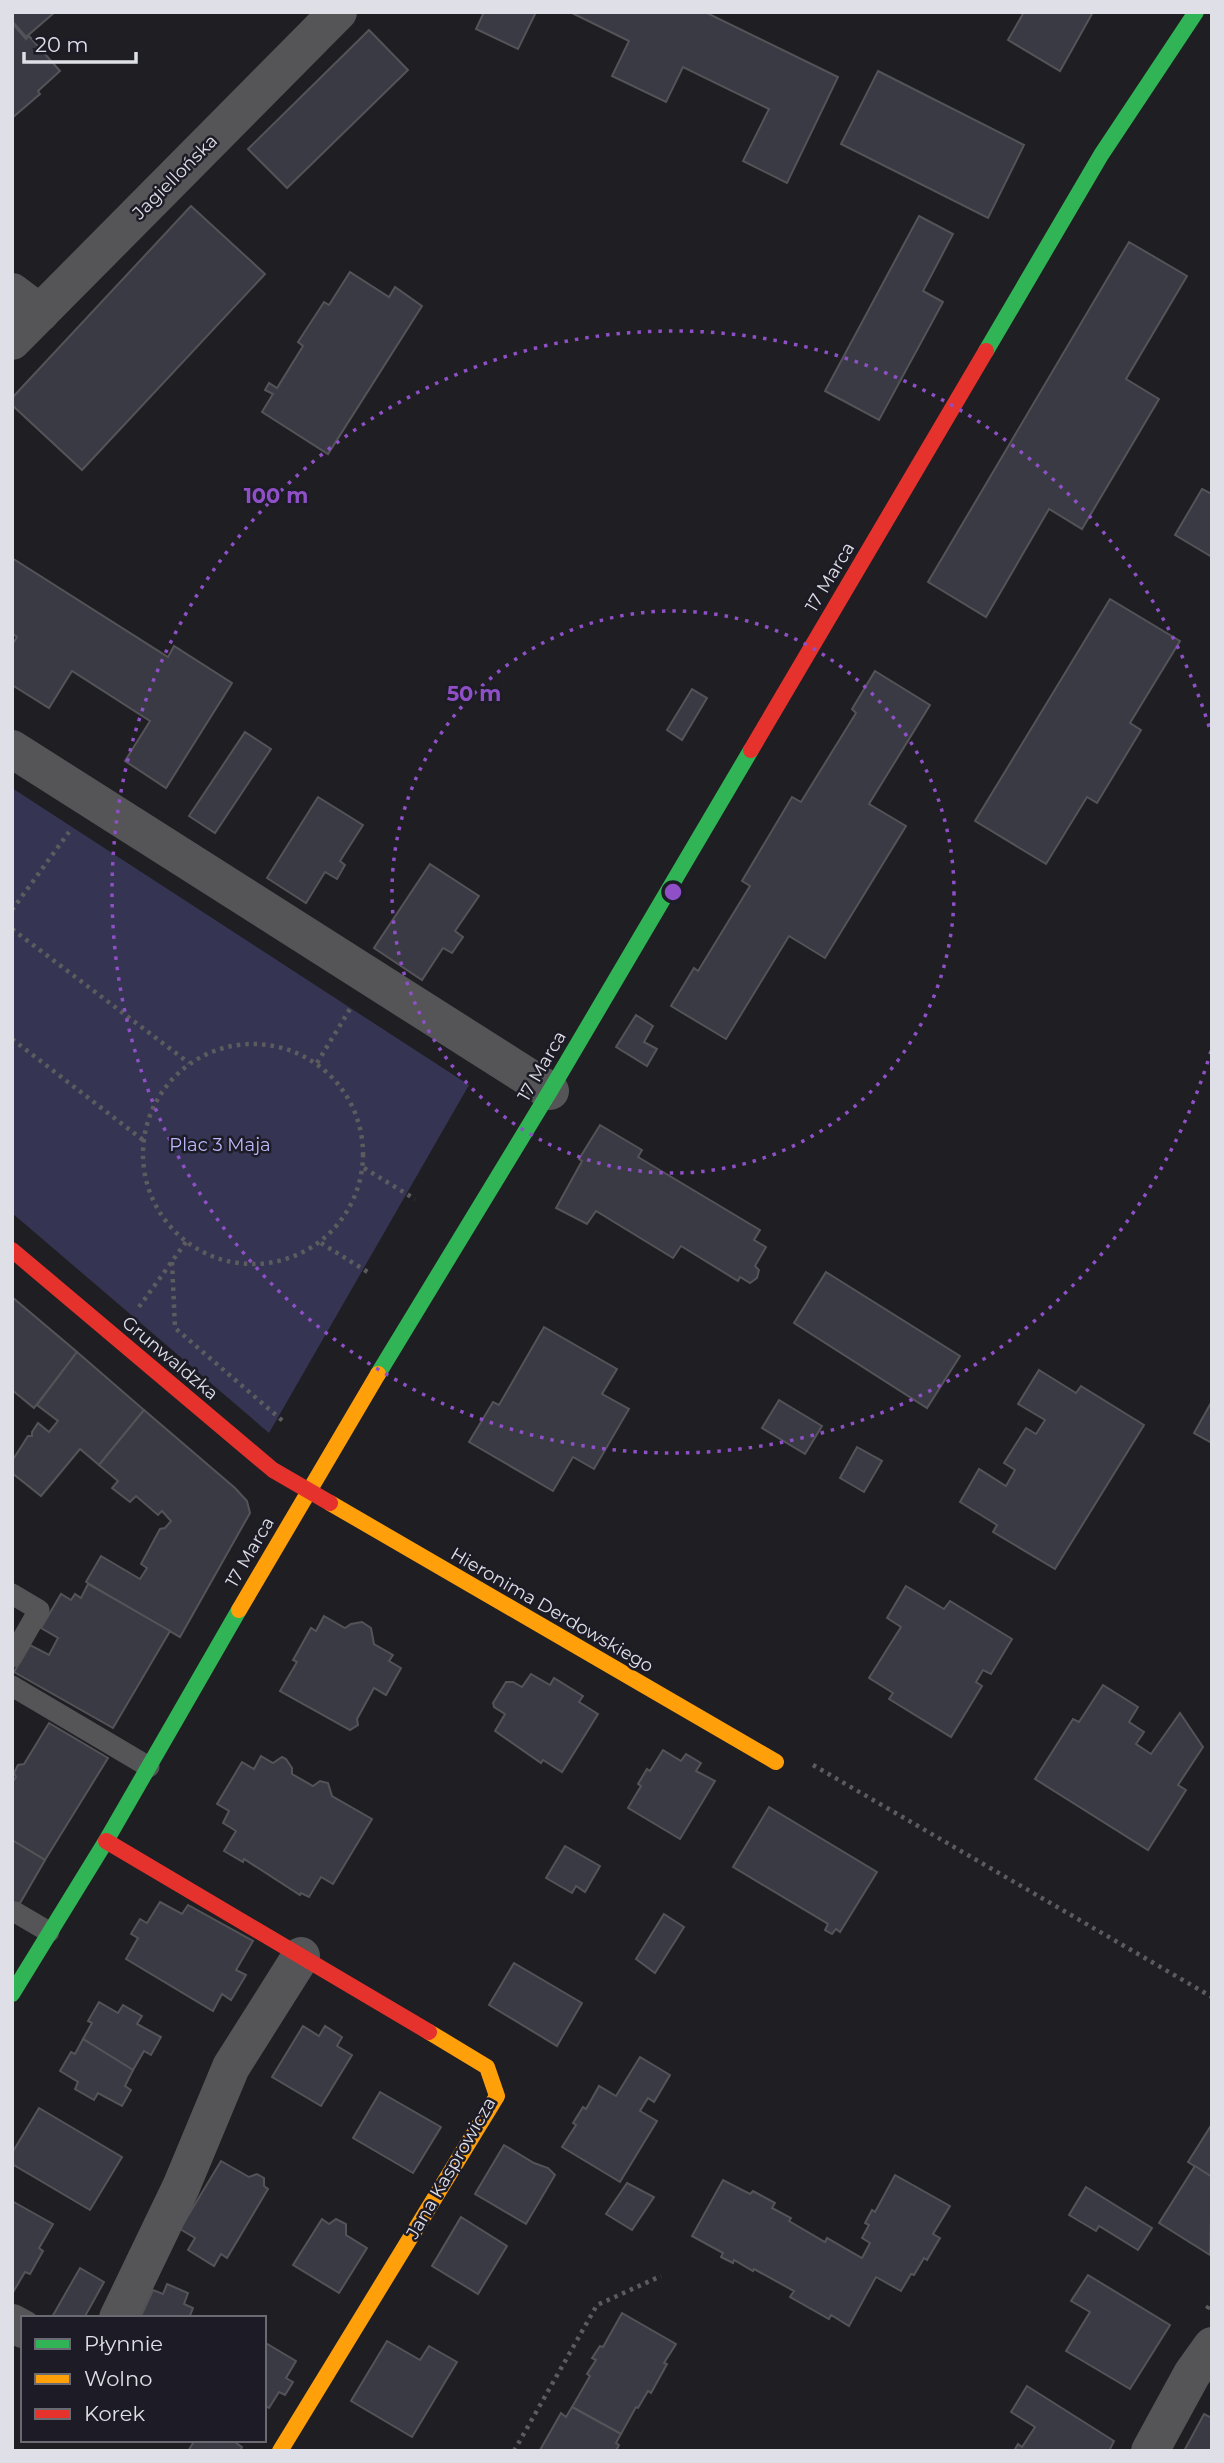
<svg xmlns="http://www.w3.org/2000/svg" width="1224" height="2463" viewBox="0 0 1224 2463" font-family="Montserrat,sans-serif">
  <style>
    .green { fill: #353453 }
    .building { fill: #3a3a45; stroke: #535358; stroke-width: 2 }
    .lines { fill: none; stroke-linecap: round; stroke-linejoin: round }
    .path { stroke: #5c5c5f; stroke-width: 4.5; stroke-dasharray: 3.5 5; stroke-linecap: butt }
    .lane { stroke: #555558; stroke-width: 21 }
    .street { stroke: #555558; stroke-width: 38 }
    .fast { stroke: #30b455; stroke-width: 16 }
    .slow { stroke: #ff9f0a; stroke-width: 16 }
    .jam { stroke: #e5322d; stroke-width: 16 }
    .ring { fill: none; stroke: #8f50c7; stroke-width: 3.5; stroke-dasharray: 3.5 7 }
    .labels { text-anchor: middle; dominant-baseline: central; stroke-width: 5; stroke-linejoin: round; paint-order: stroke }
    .street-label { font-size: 18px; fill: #dfe0e7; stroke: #1c1b26 }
    .park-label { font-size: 18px; fill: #bbbafb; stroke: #1c1b26 }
    .centre { fill: #8f50c7; stroke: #1c1b26; stroke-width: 3.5 }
    .ring-label { font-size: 21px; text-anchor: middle; font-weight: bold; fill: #8f50c7; stroke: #1c1b26; stroke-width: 5; stroke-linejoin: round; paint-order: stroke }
  </style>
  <rect width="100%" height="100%" fill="#1e1e23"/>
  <!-- green -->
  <path class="green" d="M12,788L469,1085L269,1433L12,1213Z"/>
  <!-- building -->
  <g class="building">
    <path d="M12,12H55L26,37L12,21Z"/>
    <path d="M484,12H536L518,49L476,29Z"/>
    <path d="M570,12H705L838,77L787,183L743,161L769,109L683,67L666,102L612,76L629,41Z"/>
    <path d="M1024,12H1093L1060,71L1008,40Z"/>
    <path d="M12,23L26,39L29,36L60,71L38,91L40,94L12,118Z"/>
    <path d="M369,30L408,70L287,188L248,149Z"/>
    <path d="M878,71L1024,145L988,218L841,144Z"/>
    <path d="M191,206L265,274L82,470L12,405V398Z"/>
    <path d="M919,216L953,234L923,291L943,302L879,420L825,391Z"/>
    <path d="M1129,242L1187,276L1126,379L1159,399L1082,529L1049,509L986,617L928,582Z"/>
    <path d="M350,272L389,297L395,287L422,306L328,454L262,412L273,394L265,390L269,383L277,388L303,346L298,342L324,302L329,305Z"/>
    <path d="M1202,489L1212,494V557L1175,535Z"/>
    <path d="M12,558L168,657L174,646L232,683L166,788L125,761L150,721L72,671L49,708L12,685V645L17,637L12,633Z"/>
    <path d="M1110,599L1180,641L1130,723L1141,730L1097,803L1087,797L1046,864L975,821Z"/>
    <path d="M875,671L930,705L869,804L906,826L825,958L789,936L726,1039L671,1006L694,968L698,971L750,886L742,881L792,797L801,802L856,713L852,709Z"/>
    <path d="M692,689L707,698L682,740L667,730Z"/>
    <path d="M245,732L271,749L215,833L189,816Z"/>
    <path d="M318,797L363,825L340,861L345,865L337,879L325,872L306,903L267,878Z"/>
    <path d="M430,864L479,896L455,931L463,937L452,953L443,948L422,980L374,948Z"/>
    <path d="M636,1015L653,1026L644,1042L657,1049L647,1066L616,1047Z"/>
    <path d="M600,1125L642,1150L638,1157L760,1230L754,1240L766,1247L755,1266L759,1270L757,1278L750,1283L740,1277L738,1281L681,1246L673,1258L596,1211L587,1224L556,1208L582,1161L579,1159Z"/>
    <path d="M826,1272L960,1356L927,1408L794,1323Z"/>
    <path d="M12,1297L77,1352L34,1408L12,1390Z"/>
    <path d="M544,1327L617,1369L602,1394L629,1409L594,1469L573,1457L553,1491L469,1442L493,1402L499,1405Z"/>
    <path d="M77,1352L144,1410L99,1465L80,1449L41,1496L12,1473V1461L28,1436H32V1432L38,1423L49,1432L58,1421L37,1405Z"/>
    <path d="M1039,1370L1076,1393L1081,1386L1144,1425L1055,1569L993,1532L997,1525L960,1502L979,1469L1006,1486L1015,1470L1004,1463L1026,1428L1036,1434L1045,1420L1018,1404Z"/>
    <path d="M779,1400L822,1426L805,1454L762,1428Z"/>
    <path d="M1212,1401V1443L1194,1433Z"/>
    <path d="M144,1410L235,1488L247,1501L250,1513L180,1637L86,1582L101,1556L140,1579L147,1568L141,1564L160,1529L165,1528L171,1521L162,1511L158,1515L136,1496L130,1502L112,1488L118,1481L99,1465Z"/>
    <path d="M857,1447L882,1461L864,1492L840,1478Z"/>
    <path d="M88,1584L170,1631L113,1728L14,1672L30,1645L49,1655L58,1638L41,1628L61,1594L71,1600L75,1594L81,1598Z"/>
    <path d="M906,1586L944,1609L950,1601L1012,1639L991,1674L983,1670L976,1682L982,1686L951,1737L889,1699L893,1693L869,1678L901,1627L887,1618Z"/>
    <path d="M324,1616L345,1628L351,1624L362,1622L371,1628L374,1644L393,1655L389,1661L401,1668L386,1695L374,1688L357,1719L358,1725L350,1730L280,1691L297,1662L293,1660L311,1628L316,1631Z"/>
    <path d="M531,1674L550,1685L554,1678L583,1696L579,1702L598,1714L562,1772L543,1760L541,1763L495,1731L505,1714L494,1707L493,1703L506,1682H513L522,1687Z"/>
    <path d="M1103,1685L1138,1707L1129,1722L1144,1732L1136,1744L1151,1754L1180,1713L1203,1747L1178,1785L1186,1790L1148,1850L1035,1779L1073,1719L1079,1722Z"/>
    <path d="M49,1723L108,1758L45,1860L12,1840V1783L16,1777L14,1773L18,1765L24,1764Z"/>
    <path d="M663,1750L681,1761L686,1754L701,1763L696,1771L715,1781L680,1839L628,1808L641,1786L638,1784L647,1769L650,1771Z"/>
    <path d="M261,1756L273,1763L282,1757L286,1759L292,1768V1774L313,1786L320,1781L328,1783L332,1796L372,1819L333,1884L321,1877L309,1897L301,1893L300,1895L244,1859L243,1862L224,1851L236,1831L223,1823L229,1811L217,1804L242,1762L254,1769Z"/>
    <path d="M769,1807L877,1872L840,1932L836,1929L832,1934L825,1930L828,1924L733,1867Z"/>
    <path d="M12,1840L45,1860L12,1917Z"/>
    <path d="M565,1846L600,1866L585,1892L576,1886L572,1893L546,1878Z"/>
    <path d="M160,1902L182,1914L188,1905L253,1941L236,1970L246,1975L231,2000L222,1994L213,2011L126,1959L138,1938L131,1934L140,1919L147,1923Z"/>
    <path d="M664,1914L684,1927L655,1973L636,1959Z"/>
    <path d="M514,1963L582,2003L557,2046L489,2005Z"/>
    <path d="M99,2002L118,2013L123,2005L142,2016L137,2024L161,2037L151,2055L144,2051L133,2070L83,2039L92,2023L88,2021Z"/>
    <path d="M303,2026L319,2036L325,2026L342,2037L337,2046L352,2055L321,2106L272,2077Z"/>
    <path d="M83,2039L133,2070L125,2086L131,2090L122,2106L98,2093L94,2100L75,2089L78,2082L60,2071L71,2052L75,2054Z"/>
    <path d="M640,2057L670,2075L654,2102L648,2098L640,2111L657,2121L620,2182L562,2147L576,2125L573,2123L583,2107L586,2109L599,2086L616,2096Z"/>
    <path d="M380,2092L441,2127L413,2173L353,2138Z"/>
    <path d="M39,2108L122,2157L90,2210L12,2164V2153Z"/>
    <path d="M1212,2124V2177L1188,2162Z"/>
    <path d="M504,2145L534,2163L548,2168L555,2175L526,2224L475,2194Z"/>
    <path d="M221,2161L249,2177L257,2174L264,2178V2186L268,2189L227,2258L221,2254L214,2266L188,2250L195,2238L180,2229Z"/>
    <path d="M1195,2166L1212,2177L1210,2255L1159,2223Z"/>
    <path d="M895,2175L950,2206L933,2234L940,2238L927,2260L924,2258L914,2275L911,2274L901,2291L876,2277L849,2326L831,2315L829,2319L790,2297L794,2291L754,2269L753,2271L734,2260L733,2263L721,2257L723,2253L692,2236L723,2180L750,2194L753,2191L775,2203L772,2208L791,2218L789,2221L825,2242L827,2238L862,2258L870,2243L862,2238L869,2225L865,2223L872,2210L875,2212Z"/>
    <path d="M627,2183L654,2197L632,2230L606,2214Z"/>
    <path d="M1086,2187L1152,2228L1138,2250L1099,2226L1096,2231L1069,2215Z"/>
    <path d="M12,2201L53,2224L39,2248L43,2251L30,2274L25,2272L12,2294Z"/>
    <path d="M461,2217L507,2246L478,2294L432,2266Z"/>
    <path d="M322,2219L329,2224L336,2219L346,2224V2235L367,2248L339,2293L293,2265Z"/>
    <path d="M80,2268L104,2282L84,2318H54L52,2317Z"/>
    <path d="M1088,2275L1170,2325L1130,2389L1066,2351L1090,2312L1071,2301Z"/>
    <path d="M167,2284L188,2293L184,2304L193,2308L189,2318H140L153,2290L163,2294Z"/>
    <path d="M622,2313L676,2344L664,2363L667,2364L651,2393L648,2391L638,2408L636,2407L621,2434L572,2407L590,2376L587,2374L596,2360L592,2358L600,2346L603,2347Z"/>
    <path d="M387,2341L420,2360L429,2346L457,2362L412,2437L351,2401Z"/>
    <path d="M264,2342L296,2361L286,2378L293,2382L285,2395L279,2392L269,2408L264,2405Z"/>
    <path d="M1027,2386L1114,2441L1109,2451H1014L1018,2444L1022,2447L1035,2427L1011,2412Z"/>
    <path d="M572,2407L621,2434L616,2443L619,2445L616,2451L540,2450L561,2413L566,2417Z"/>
    <path d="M1204,2414L1212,2418V2451H1184Z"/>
    <path d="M195,2440H232L242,2447L240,2451H188Z"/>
  </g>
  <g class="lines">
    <!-- path -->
    <g class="path">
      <path d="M12,910L69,832"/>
      <path d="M12,929L189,1063"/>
      <path d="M12,1039L143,1140"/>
      <circle cx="253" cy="1154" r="110"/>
      <path d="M317,1063L350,1009"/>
      <path d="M364,1168L415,1199"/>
      <path d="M321,1243L371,1274"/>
      <path d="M172,1262L175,1328L284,1422"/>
      <path d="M139,1307L186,1242"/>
      <path d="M813,1765L1212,1997"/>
      <path d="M1207,2309L1212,2301"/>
      <path d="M514,2451L597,2305L661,2276"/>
    </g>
    <!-- lane -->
    <g class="lane">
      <path d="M12,1594L39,1610L12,1657"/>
      <path d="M12,1686L149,1767"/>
      <path d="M15,1912L49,1932"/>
    </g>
    <!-- street -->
    <g class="street">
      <path d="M12,292L40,313"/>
      <path d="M12,341L338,12"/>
      <path d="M12,749L550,1091"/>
      <path d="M118,2318L181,2187L231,2067L301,1956"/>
      <path d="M12,2323L23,2329"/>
      <path d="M1150,2451L1192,2374L1212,2346"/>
    </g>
    <!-- fast -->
    <g class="fast">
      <path d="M986,351L1101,155L1196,12"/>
      <path d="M378,1374L550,1091L751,750"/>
      <path d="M12,1994L106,1841L239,1610"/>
    </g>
    <!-- slow -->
    <g class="slow">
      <path d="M330,1503L776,1762"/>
      <path d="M239,1610L378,1374"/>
      <path d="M280,2451L497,2096L487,2067L429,2032"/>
    </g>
    <!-- jam -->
    <g class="jam">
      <path d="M751,750L986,351"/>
      <path d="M12,1250L273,1470L330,1503"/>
      <path d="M106,1841L429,2032"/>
    </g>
  </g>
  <!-- distance rings -->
  <g class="ring">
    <circle cx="673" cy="892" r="281"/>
    <path d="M1211 1051A561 561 0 1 1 1211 733"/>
  </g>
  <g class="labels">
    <!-- street labels -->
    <g class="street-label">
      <text transform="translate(175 177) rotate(-45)">Jagiellońska</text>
      <text transform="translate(830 577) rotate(-59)">17 Marca</text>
      <text transform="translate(542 1066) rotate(-60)">17 Marca</text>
      <text transform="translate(170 1358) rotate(40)">Grunwaldzka</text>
      <text transform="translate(250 1552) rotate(-60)">17 Marca</text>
      <text transform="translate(552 1610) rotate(30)">Hieronima Derdowskiego</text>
      <text transform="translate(451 2168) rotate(-60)">Jana Kasprowicza</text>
    </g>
    <!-- park labels -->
    <g class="park-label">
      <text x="220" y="1145">Plac 3 Maja</text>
    </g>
  </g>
  <circle cx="673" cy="892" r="10" class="centre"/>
  <g class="ring-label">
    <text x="276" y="503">100 m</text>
    <text x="474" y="701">50 m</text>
  </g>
  <!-- border -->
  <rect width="1224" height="2463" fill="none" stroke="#dfe0e7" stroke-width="28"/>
  <!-- legend -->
  <rect x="21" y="2316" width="245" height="126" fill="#1c1b26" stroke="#6a6a73" stroke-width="2"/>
  <rect x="35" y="2339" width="35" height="10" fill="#30b455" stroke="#6a6a73" stroke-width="2"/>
  <text x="84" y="2351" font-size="21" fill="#dfe0e7">Płynnie</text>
  <rect x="35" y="2374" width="35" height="10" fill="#ff9f0a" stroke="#6a6a73" stroke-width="2"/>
  <text x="84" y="2386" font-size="21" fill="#dfe0e7">Wolno</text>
  <rect x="35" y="2409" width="35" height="10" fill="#e5322d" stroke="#6a6a73" stroke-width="2"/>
  <text x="84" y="2421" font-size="21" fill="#dfe0e7">Korek</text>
  <!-- scale -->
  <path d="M24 52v10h112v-10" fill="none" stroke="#dfe0e7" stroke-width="3.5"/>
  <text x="35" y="52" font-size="21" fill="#dfe0e7" stroke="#1c1b26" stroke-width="5" paint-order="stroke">20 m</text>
</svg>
